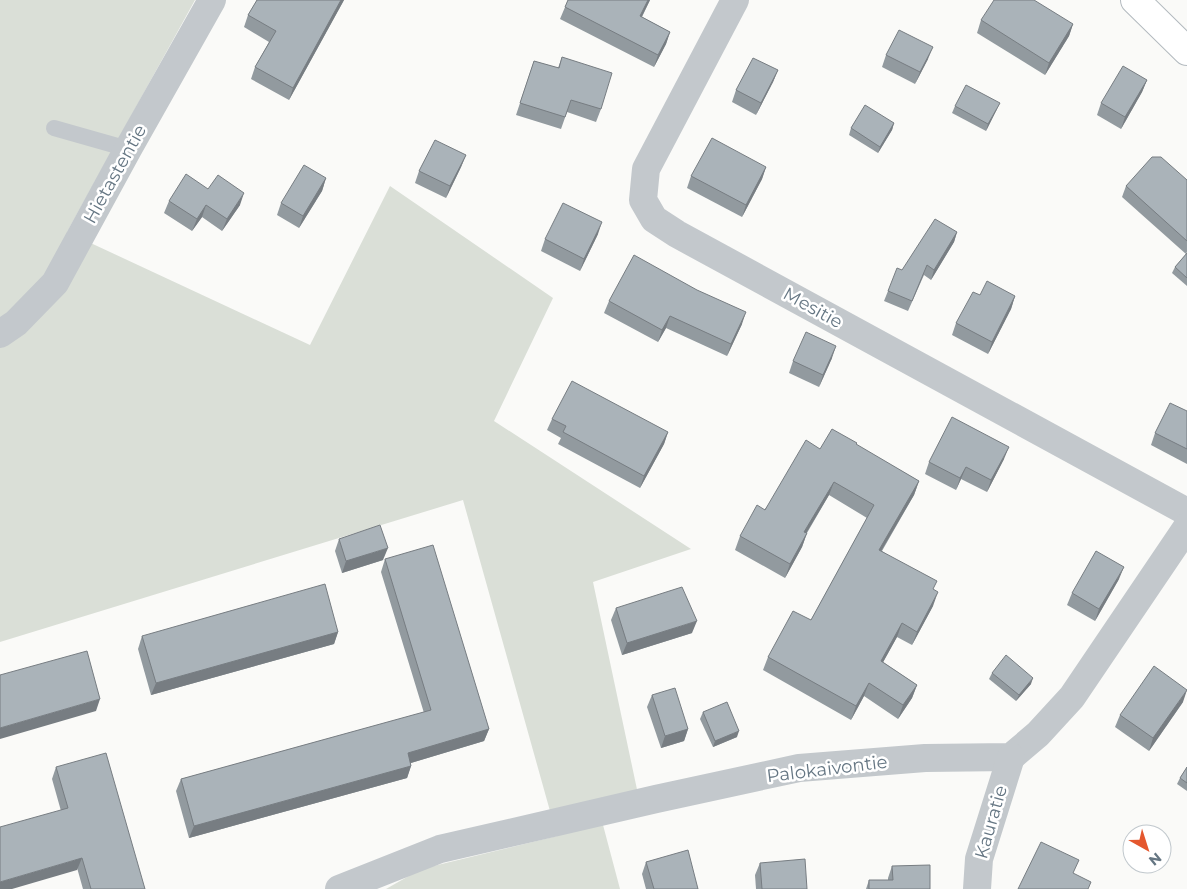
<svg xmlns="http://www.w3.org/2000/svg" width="1187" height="889" viewBox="0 0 1187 889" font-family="Montserrat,sans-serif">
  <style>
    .green { fill: #dadfd7 }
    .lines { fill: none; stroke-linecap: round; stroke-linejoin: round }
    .secondary-casing { stroke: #b3babf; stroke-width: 30 }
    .lane { stroke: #c3c8cc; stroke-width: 16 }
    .street { stroke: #c3c8cc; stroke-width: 28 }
    .secondary { stroke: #fff; stroke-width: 28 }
    .wall { fill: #929a9f }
    .shaded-wall { fill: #777d82 }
    .building { fill: #aab3b9; stroke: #777d82 }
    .labels { text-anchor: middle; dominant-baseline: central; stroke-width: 5; stroke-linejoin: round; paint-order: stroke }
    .street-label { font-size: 18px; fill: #657683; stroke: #fff }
  </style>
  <rect width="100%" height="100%" fill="#fafaf8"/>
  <!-- green -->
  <path class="green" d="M0,0H195L67,232L310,345L390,186L553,298L494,421L691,549L593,582L642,813L603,825L620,889H386L421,869L557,836L463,500L0,642Z"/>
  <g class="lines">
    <defs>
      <path id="secondary" d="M1135,0L1187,51"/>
    </defs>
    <!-- secondary casing -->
    <use href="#secondary" class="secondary-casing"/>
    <!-- lane -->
    <path class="lane" d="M54,128L128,149"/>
    <!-- street -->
    <g class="street">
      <path d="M735,0L646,169L643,200L654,219L677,234L1187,512"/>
      <path d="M0,334L16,323L55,283L128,149L212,0"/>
      <path d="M339,889L440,849L656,799L799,768L925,758L1011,757L1038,734L1072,697L1187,527"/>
      <path d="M977,889L979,859L1011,757"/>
    </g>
    <!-- secondary -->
    <use href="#secondary" class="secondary"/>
  </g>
  <!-- wall -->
  <g class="wall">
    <path d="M257,0H344L289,100L251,79L255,67L269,42L244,27L248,15Z"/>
    <path d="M568,0H650L642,17L670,32L666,44L654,67L560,19Z"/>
    <path d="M981,20L1073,24L1069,36L1045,75L977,33Z"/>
    <path d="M886,55L928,59L915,84L882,67Z"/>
    <path d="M562,57L601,109L596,122L567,112L561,129L516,115L534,61L558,68Z"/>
    <path d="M778,70L773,82L756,115L732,102L736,90Z"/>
    <path d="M1147,80L1142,92L1121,129L1097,115L1101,103Z"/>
    <path d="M955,106L997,109L986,131L952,113Z"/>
    <path d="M894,123L892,130L878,153L849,135L851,128Z"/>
    <path d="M466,155L461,167L446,198L415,183L419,171Z"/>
    <path d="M766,167L762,179L742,217L687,188L691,176Z"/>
    <path d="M326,178L322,191L299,228L277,215L281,203Z"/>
    <path d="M1187,180V252L1186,254L1122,197L1126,186Z"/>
    <path d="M208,189L240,205L222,231L202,217L192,231L164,213L169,201Z"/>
    <path d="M957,232L954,242L931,280L924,275L908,311L884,301L888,291L902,270Z"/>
    <path d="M598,234L580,271L541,251L545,239Z"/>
    <path d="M1187,253V286L1172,273L1175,267Z"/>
    <path d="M980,295L1015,296L1011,309L988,354L952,335L956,323Z"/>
    <path d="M609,301L742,324L727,356L666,328L658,342L604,313Z"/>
    <path d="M832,358L819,387L789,373L793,361Z"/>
    <path d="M1187,411V464L1151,445L1155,433Z"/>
    <path d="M552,419L668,432L664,444L640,488L558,444L561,438L547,430Z"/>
    <path d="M856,445L919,481L914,495L882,551L934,590L933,606L912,645L897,637L883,662L917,685L912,698L898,719L864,696L851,720L763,670L768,657L811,620L867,518L829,495L807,533L802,547L785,578L735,550L740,536L820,449Z"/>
    <path d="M1004,459L987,492L961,479L956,490L925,474L929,462Z"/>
    <path d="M339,539L383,560L342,573L335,551Z"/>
    <path d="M385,559L489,729L484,741L411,763V766L407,778L189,838L176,791L181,779L424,713L381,572Z"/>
    <path d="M1119,579L1095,621L1067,605L1072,593Z"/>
    <path d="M616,608L692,633L622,655L611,620Z"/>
    <path d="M338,632L334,644L151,695L138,649L142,636Z"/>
    <path d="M992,673L1031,684L1016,701L989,679Z"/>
    <path d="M652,695L688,729L684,741L661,748L647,707Z"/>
    <path d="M1183,702L1149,751L1115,727L1120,715Z"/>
    <path d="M703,712L737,737L713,747L700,719Z"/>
    <path d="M56,767L145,889H83L52,779Z"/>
    <path d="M1187,767V791L1177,784L1180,778Z"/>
    <path d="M646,862L698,889H646L642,874Z"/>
    <path d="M760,863L807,889H756L755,875Z"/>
    <path d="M892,866L930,889H866L869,880H888V878Z"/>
  </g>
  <!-- shaded-wall -->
  <g class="shaded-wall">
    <path d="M341,0H344L289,100L293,88Z"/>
    <path d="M648,0H650L636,28L640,16Z"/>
    <path d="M1073,24L1069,36L1045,75L1049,63Z"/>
    <path d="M670,32L666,44L654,67L658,55Z"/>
    <path d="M933,47L928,59L915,84L920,72Z"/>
    <path d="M778,70L773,82L756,115L761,103Z"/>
    <path d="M1147,80L1142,92L1121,129L1125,117Z"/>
    <path d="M1000,103L986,131L988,124Z"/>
    <path d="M894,123L892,130L878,153L880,147Z"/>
    <path d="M466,155L461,167L446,198L450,186Z"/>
    <path d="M766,167L762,179L742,217L746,205Z"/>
    <path d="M326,178L322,191L299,228L303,216Z"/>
    <path d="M244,193L240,205L222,231L227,219Z"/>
    <path d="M206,205L202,217L192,231L197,219Z"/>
    <path d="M602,222L598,234L580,271L584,259Z"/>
    <path d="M957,232L954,242L931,280L934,270Z"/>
    <path d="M1015,296L1011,309L988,354L992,342Z"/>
    <path d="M746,312L742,324L727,356L731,344Z"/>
    <path d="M670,316L666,328L658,342L662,330Z"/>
    <path d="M836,346L832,358L819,387L823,375Z"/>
    <path d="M668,432L664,444L640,488L644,476Z"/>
    <path d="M1009,447L1004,459L987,492L991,480Z"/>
    <path d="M966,467L961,479L956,490L960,478Z"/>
    <path d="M919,481L914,495L874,563L879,550Z"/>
    <path d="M834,482L829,495L799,545L804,532Z"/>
    <path d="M807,533L802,547L785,578L790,564Z"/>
    <path d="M388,548L383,560L342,573L346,561Z"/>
    <path d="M1124,567L1119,579L1095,621L1099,609Z"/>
    <path d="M938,592L933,606L912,645L917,632Z"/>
    <path d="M697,621L692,633L622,655L627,643Z"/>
    <path d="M902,623L897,637L876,675L881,661Z"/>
    <path d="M338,632L334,644L151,695L156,683Z"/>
    <path d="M1033,678L1031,684L1016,701L1019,695Z"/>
    <path d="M869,683L864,696L851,720L856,706Z"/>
    <path d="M917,685L912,698L898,719L903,705Z"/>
    <path d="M1187,690L1183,702L1149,751L1153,738Z"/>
    <path d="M100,699L96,711L0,739V728Z"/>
    <path d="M489,729L484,741L404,765L408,753Z"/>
    <path d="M688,729L684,741L661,748L665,736Z"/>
    <path d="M739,731L737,737L713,747L715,741Z"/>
    <path d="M411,766L407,778L189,838L194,826Z"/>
    <path d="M82,858L77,870L12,889H0V882Z"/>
  </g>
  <!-- building -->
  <g class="building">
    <path d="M257,0H341L293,88L255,67L276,31L248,15Z"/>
    <path d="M568,0H648L640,16L670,32L658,55L565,7Z"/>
    <path d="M994,0H1034L1073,24L1049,63L981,20Z"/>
    <path d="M899,30L933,47L920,72L886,55Z"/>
    <path d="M562,57L612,73L601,109L571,100L565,117L520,103L534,61L559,68Z"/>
    <path d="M753,58L778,70L761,103L736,90Z"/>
    <path d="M1123,66L1147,80L1125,117L1101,103Z"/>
    <path d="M966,85L1000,103L988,124L955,106Z"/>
    <path d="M865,105L894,123L880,147L851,128Z"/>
    <path d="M712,138L766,167L746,205L691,176Z"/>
    <path d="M435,140L466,155L450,186L419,171Z"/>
    <path d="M1152,157H1161L1187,180V241L1126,186Z"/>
    <path d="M304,165L326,178L303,216L281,203Z"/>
    <path d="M186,174L208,189L218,175L244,193L227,219L206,205L197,219L169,201Z"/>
    <path d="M563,203L602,222L584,259L545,239Z"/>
    <path d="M935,219L957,232L934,270L927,265L912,301L888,291L897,268L902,270Z"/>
    <path d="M1187,253V278L1175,267Z"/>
    <path d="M634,255L697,290L746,312L731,344L670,316L662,330L609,301Z"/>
    <path d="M987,281L1015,296L992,342L956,323L973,292L980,295Z"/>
    <path d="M806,332L836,346L823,375L793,361Z"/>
    <path d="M572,381L668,432L644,476L563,432L566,426L552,419Z"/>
    <path d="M1170,403L1187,411V449L1155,433Z"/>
    <path d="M952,417L1009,447L991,480L966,467L960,478L929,462Z"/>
    <path d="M832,429L857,443L856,444L919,481L879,550L937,581L933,589L938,592L917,632L902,623L881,661L917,685L903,705L869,683L856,706L768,657L793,611L811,620L874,505L834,482L804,532L807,533L790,564L740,536L757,505L765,510L806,440L820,449Z"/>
    <path d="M380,525L388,548L346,561L339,539Z"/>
    <path d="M433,545L489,729L408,753L411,766L194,826L181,779L431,710L385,559Z"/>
    <path d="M1096,551L1124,567L1099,609L1072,593Z"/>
    <path d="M325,584L338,632L156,683L142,636Z"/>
    <path d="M682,587L697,621L627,643L616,608Z"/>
    <path d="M87,651L100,699L0,728V675Z"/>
    <path d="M1006,655L1033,678L1019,695L992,673Z"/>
    <path d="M1154,666L1187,690L1153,738L1120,715Z"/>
    <path d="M675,688L688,729L665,736L652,695Z"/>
    <path d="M727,702L739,731L715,741L703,712Z"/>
    <path d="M106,753L145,889H91L82,858L0,882V827L68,808L56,767Z"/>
    <path d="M1187,767V783L1180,778Z"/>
    <path d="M1041,842L1079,860L1073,873L1091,882L1088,889H1018Z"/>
    <path d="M688,850L698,889H654L646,862Z"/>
    <path d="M805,859L807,889H762L760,863Z"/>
    <path d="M930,865V889H869V880H893L892,866Z"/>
  </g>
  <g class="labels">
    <!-- street labels -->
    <g class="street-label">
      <text transform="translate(115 174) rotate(-61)">Hietastentie</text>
      <text transform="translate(813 308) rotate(29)">Mesitie</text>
      <text transform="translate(827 769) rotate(-7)">Palokaivontie</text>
      <text transform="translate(991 822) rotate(-74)">Kauratie</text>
    </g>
  </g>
  <!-- north arrow -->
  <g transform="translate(1147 849) rotate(141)"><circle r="24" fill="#ffffff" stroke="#c1c8cd"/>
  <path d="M0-4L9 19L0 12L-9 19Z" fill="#e4572e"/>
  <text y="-8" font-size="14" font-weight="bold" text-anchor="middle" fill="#657683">N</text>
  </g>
</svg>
